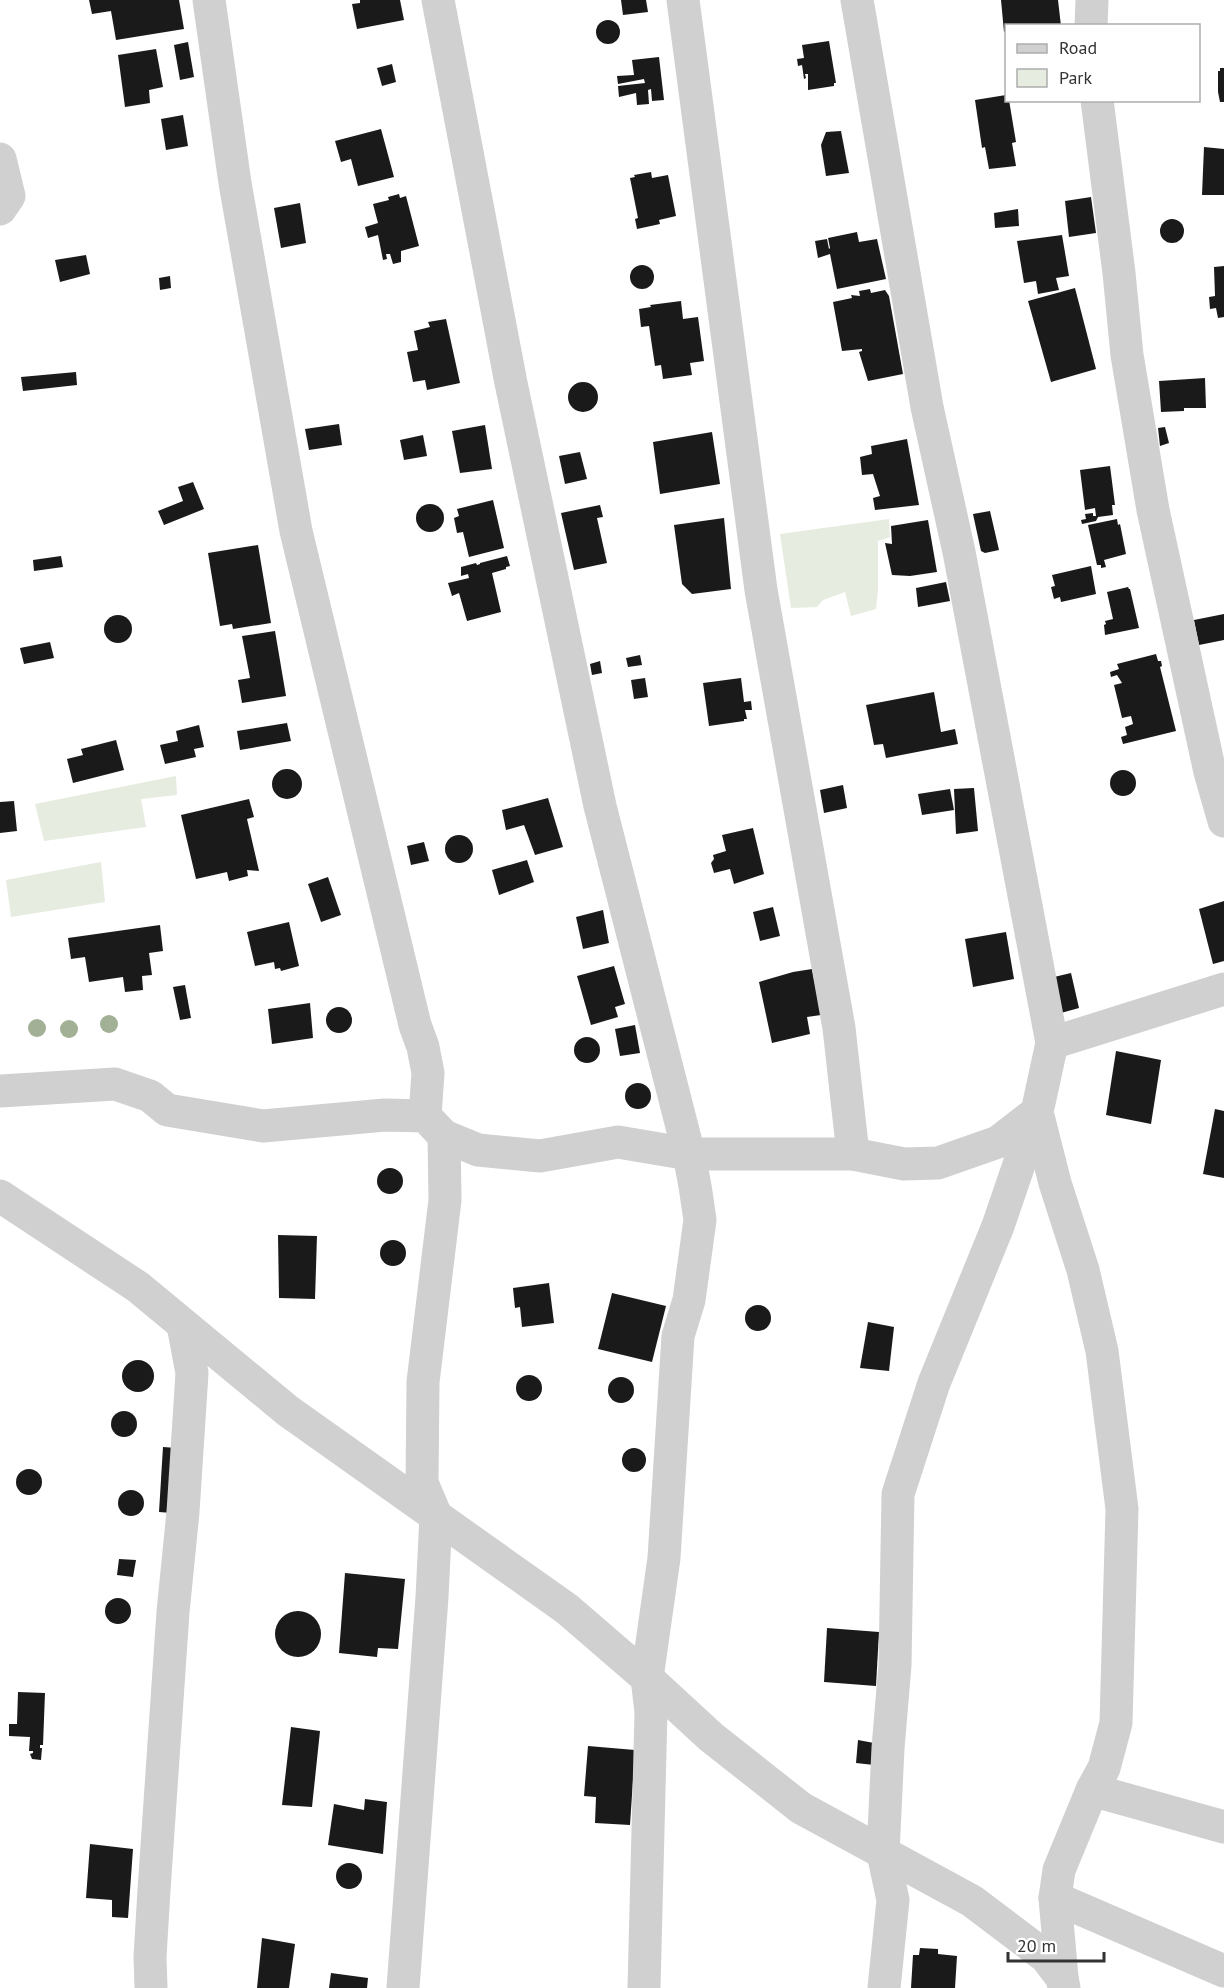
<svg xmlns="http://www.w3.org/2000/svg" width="1224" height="1988" viewBox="0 0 1224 1988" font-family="'PT Sans',sans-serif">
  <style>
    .green { fill: #e6ecdf }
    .building { fill: #1a1a1a }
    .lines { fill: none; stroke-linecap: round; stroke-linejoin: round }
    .minor { stroke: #d0d0d0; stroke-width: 33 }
    .tree { fill: #a2b095 }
  </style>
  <rect width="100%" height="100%" fill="#fff"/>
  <!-- green -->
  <g class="green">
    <path d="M889,519L890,537L878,541V589L876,609L851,616L845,592L823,600L817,607L791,608L780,534Z"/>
    <path d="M176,776L177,795L141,799L146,827L44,841L35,804Z"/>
    <path d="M101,862L105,902L11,917L6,880Z"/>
  </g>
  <!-- building -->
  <g class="building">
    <path d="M89,0H179L184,29L116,40L111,11L92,14Z"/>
    <path d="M360,0H400L404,20L357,29L352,4L360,3Z"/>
    <path d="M621,0H646L648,12L623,15Z"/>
    <path d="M1001,0H1058L1061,26H1006V31L1004,32Z"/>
    <circle cx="608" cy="32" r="12"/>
    <path d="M829,41L836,83H834V86L808,90V74H805L806,78L804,79L802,65L798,66L797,59L804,58L802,45Z"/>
    <path d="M188,42L194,77L180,80L174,45Z"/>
    <path d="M156,49L163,87L149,90L150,103L125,107L118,55Z"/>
    <path d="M659,57L664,100L652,101L651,89L648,90L649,104L637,105L636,93L619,97L618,86L645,83L644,79L618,84L617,76L634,75L632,60Z"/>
    <path d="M392,64L396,82L382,86L377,68Z"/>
    <path d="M1220,68H1224V102H1220L1218,92V71H1220Z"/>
    <path d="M1006,95V100H1009L1016,142L1012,143L1016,166L989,169L985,147L982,148L975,100Z"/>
    <path d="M183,115L188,146L166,150L161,119Z"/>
    <path d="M381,129L394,177L358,186L351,159L341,162L335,141Z"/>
    <path d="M841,131L849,173L826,176L821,145L826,132Z"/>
    <path d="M1204,147L1224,149V195H1202Z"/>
    <path d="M651,172L652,178L668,175L676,216L659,220L660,224L637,229L635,219L638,218L630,178L635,177L634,175Z"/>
    <path d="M399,194L400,198L406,196L419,246L401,251V262L393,264L390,254H386L387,259L383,260L378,235L368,238L365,227L378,223L373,204L389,200L388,197Z"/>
    <path d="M1091,197L1096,233L1069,237L1065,201Z"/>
    <path d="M300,203L306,243L281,248L274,208Z"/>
    <path d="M1018,209L1019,226L995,228L994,213Z"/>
    <circle cx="1172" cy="231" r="12"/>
    <path d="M857,232L859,242L877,239L886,279L837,289L830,254L818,258L815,241L827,239L829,249L830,248L828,238Z"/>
    <path d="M1062,235L1069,276L1056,278L1059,290L1038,294L1036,281L1024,283L1017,241Z"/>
    <path d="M86,255L90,274L60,282L55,260Z"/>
    <circle cx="642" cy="277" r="12"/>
    <path d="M1224,266V317L1218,318L1216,308L1210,309L1209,297L1215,296L1214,267Z"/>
    <path d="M170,276L171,288L160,290L159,278Z"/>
    <path d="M1075,288L1096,369L1051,382L1028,301Z"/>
    <path d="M870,289L871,293L885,290L889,296L903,374L868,381L859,352L862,351V349L842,351L833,302L852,298L851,295L860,296L859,291Z"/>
    <path d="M681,301L683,319L698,317L704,361L690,363L692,375L663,379L661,365L655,366L649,326L641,327L639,309L651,307L650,305Z"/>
    <path d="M446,319L460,383L427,390L425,380L413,382L407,352L418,350L414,331L430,327L428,322Z"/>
    <path d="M76,372L77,385L23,391L21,377Z"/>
    <path d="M1205,378L1206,408H1184V411L1161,412L1159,381Z"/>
    <circle cx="583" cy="397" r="15"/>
    <path d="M339,424L342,445L309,450L305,429Z"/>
    <path d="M485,425L492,469L460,473L452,431Z"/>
    <path d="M1165,427L1169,443L1160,446L1158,428Z"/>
    <path d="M712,432L720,484L660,494L653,442Z"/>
    <path d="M423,435L427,456L404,460L400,440Z"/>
    <path d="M907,439L919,505L875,510L873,498L880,496L873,474L862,475L860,457L872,454L871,446Z"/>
    <path d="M580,452L587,479L565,484L559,456Z"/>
    <path d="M1110,466L1115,505H1112L1113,515L1098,517L1096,521L1082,524L1081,520L1086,519L1085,514L1093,513V516H1096L1095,508L1085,510L1080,470Z"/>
    <path d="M193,482L204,509L164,525L158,511L183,501L178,487Z"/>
    <path d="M493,500L504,548L469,557L463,532L457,533L454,518L459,516L457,509Z"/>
    <circle cx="430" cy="518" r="14"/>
    <path d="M600,505L603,517L597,518L607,563L574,570L561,513Z"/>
    <path d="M990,511L999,550L985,553L981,551L973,514Z"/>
    <path d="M724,518L731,589L692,594L682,584L674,525Z"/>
    <path d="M1117,519L1118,525L1120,524L1126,554L1104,560L1106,567L1101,568V565H1097L1088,525Z"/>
    <path d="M928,520L937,572L910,576L892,575L885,543L892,544L891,526Z"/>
    <path d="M258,545L271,623L233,629L232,624L220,626L208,553Z"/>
    <path d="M61,556L63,567L34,571L33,560Z"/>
    <path d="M507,556L510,566L506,567V569L492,573L501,612L467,621L459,593L452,596L448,583L469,578L468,574L461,576V567L476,563L477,565L480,564V563Z"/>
    <path d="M1091,566L1096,594L1061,602L1060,597L1054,599L1051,587L1055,586L1052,575Z"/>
    <path d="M946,582L950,601L918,607L916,588Z"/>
    <path d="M1128,587L1129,589H1130L1139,628L1105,635L1104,625L1106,624L1105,621L1113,619L1107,592Z"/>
    <path d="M1224,614V640L1199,645L1194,620Z"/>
    <circle cx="118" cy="629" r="14"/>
    <path d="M275,631L286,696L242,703L238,680L250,678L242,636Z"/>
    <path d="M50,642L54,658L24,664L20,648Z"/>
    <path d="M1156,654L1158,661H1161L1162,666L1160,667L1176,731L1123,744L1121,737L1127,735L1125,727L1133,724L1131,716L1122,718L1114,685L1122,683L1117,675L1111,677L1110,672L1119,669L1117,664Z"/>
    <path d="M640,655L642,665L628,667L626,658Z"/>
    <path d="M600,661L602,673L592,675L590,664Z"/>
    <path d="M645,678L648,697L634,699L631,680Z"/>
    <path d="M741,678L744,702L751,701L752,710H745L747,719H744V721L709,726L703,683Z"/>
    <path d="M934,692L941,732L955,729L958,744L886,758L883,744L874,745L866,705Z"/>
    <path d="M287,723L291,741L240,750L237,731Z"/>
    <path d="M199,725L204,747L194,749L196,757L165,764L160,745L178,741L176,731Z"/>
    <path d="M116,740L124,770L73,783L67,759L83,755L81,749Z"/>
    <circle cx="287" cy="784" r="15"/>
    <circle cx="1123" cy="783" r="13"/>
    <path d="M843,785L847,808L824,813L820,790Z"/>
    <path d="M974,788L978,831L956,834L954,789Z"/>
    <path d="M950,789L954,810L922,815L918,794Z"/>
    <path d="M548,798L563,847L535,855L524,825L506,830L502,810Z"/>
    <path d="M249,799L254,817L247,819L259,871L247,870L248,876L229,881L227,872L196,879L181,815Z"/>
    <path d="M14,801L17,831L0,833V802Z"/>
    <path d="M753,828L764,874L734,884L730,869L714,873L711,863L714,859L713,855L726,851L722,835Z"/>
    <circle cx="459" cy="849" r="14"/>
    <path d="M424,842L429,861L411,865L407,846Z"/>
    <path d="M527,860L534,882L499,895L492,870Z"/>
    <path d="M328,877L341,915L321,922L308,884Z"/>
    <path d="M1224,901V961L1213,964L1199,909Z"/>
    <path d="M773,907L780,936L760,941L753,912Z"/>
    <path d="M603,910L609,943L583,949L576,917Z"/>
    <path d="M289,922L299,966L281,971L280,968L275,969L274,962L255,966L247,932Z"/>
    <path d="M160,925L163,951L149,953L152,975L142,976L143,990L125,992L123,977L89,982L85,957L71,959L68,938Z"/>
    <path d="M1006,932L1014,979L973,987L965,939Z"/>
    <path d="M614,966L625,1004L615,1007L618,1017L591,1025L577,976Z"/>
    <path d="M812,969L821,1015L807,1017L810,1034L772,1043L759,982L793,972Z"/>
    <path d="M1071,973L1079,1008L1061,1013L1054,977Z"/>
    <path d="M185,985L191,1018L180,1020L173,987Z"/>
    <path d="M310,1003L313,1038L272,1044L268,1009Z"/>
    <circle cx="339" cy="1020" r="13"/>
    <path d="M635,1025L640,1053L620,1056L615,1029Z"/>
    <circle cx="587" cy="1050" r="13"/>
    <path d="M1116,1051L1161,1060L1151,1124L1106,1115Z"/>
    <circle cx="638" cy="1096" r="13"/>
    <path d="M1215,1109L1224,1111V1178L1203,1174Z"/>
    <circle cx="390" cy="1181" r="13"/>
    <path d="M278,1235L317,1236L315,1299L279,1298Z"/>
    <circle cx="393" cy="1253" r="13"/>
    <path d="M549,1283L554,1323L522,1327L520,1307L515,1308L513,1288Z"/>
    <path d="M612,1293L666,1306L652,1362L598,1349Z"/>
    <circle cx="758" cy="1318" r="13"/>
    <path d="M868,1322L894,1327L889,1371L860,1368Z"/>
    <circle cx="138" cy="1376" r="16"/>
    <circle cx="529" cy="1388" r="13"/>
    <circle cx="621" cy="1390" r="13"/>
    <circle cx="124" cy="1424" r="13"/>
    <path d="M163,1447L177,1448L172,1513L159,1512Z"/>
    <circle cx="634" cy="1460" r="12"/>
    <circle cx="29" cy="1482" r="13"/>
    <circle cx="131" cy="1503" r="13"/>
    <path d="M119,1559L136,1560L133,1577L117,1575Z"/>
    <path d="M345,1573L405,1579L398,1649L378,1648L377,1657L339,1653Z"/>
    <circle cx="118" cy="1611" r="13"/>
    <circle cx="298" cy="1634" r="23"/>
    <path d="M827,1628L879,1632L876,1686L824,1682Z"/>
    <path d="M18,1692L45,1693L43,1745H40V1748H42L41,1760L32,1759L30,1754L33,1753V1751H29L30,1737L9,1736V1724H17Z"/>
    <path d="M291,1727L320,1731L312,1807L282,1805Z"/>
    <path d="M858,1740L874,1743V1765L856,1763Z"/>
    <path d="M588,1746L635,1750L630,1825L595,1823L596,1797L584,1796Z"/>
    <path d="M365,1799L387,1802L383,1854L328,1845L334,1804L364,1810Z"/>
    <path d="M90,1844L133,1849L128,1918L112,1917V1900L86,1898Z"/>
    <circle cx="349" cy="1876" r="13"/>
    <path d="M262,1938L295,1944L289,1988H257Z"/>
    <path d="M920,1948L938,1949V1954L957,1956L955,1988H911L913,1955H919Z"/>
    <path d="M331,1973L368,1978L367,1988H329Z"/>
  </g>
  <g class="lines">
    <!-- minor -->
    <g class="minor">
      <path d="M209,0L235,183L296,531L415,1025L423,1047L428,1073L425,1116"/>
      <path d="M438,0L511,383L600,806L689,1154L695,1186L700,1220L689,1300L678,1336L664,1558L647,1678L651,1712L644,1988"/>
      <path d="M683,0L761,590L839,1028L853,1154"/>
      <path d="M857,0L927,407L959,552L1052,1043"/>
      <path d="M1091,26L1092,0"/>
      <path d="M1097,100L1119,273L1127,355L1153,510L1210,772L1224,821"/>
      <path d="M0,159L9,196L0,209"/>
      <path d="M0,1091L115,1084L150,1096L167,1110L263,1126L385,1115L425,1116L444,1136L478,1150L540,1156L618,1142L689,1154H853L904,1164L938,1163L998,1142L1037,1112L1052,1043L1224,989"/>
      <path d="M1037,1112L1055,1183L1083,1270L1102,1351L1122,1509L1116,1723L1104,1768L1092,1790L1059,1870L1055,1898L1062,1978"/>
      <path d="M0,1196L138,1287L288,1411L567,1609L647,1678L711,1737L801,1808L972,1901L1046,1957L1062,1978L1064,1988"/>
      <path d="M1092,1790L1224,1827"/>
      <path d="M1055,1898L1224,1971"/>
      <path d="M151,1988L150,1957L154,1890L173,1612L183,1512L192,1373L183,1325"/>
      <path d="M403,1988L432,1597L436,1516L422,1483L423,1382L445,1200L444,1136"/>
      <path d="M884,1988L893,1900L883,1853L888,1748L895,1665L898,1494L934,1383L998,1226L1037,1112"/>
    </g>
  </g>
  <!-- trees -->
  <g class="tree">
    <circle cx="109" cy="1024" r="9"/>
    <circle cx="37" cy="1028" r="9"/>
    <circle cx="69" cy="1029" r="9"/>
  </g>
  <!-- legend -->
  <rect x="1005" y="24" width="195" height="78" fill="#ffffff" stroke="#adadad" stroke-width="1.5"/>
  <rect x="1017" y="44" width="30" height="9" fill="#d0d0d0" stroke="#adadad" stroke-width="1.5"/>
  <text x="1059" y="54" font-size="18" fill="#333333">Road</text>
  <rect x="1017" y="69" width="30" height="18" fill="#e6ecdf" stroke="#adadad" stroke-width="1.5"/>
  <text x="1059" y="84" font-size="18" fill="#333333">Park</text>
  <!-- scale -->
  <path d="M1008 1952v9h96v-9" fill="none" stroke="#333333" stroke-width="3"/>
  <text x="1017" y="1952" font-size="18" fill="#333333" stroke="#ffffff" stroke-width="4.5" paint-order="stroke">20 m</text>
</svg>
